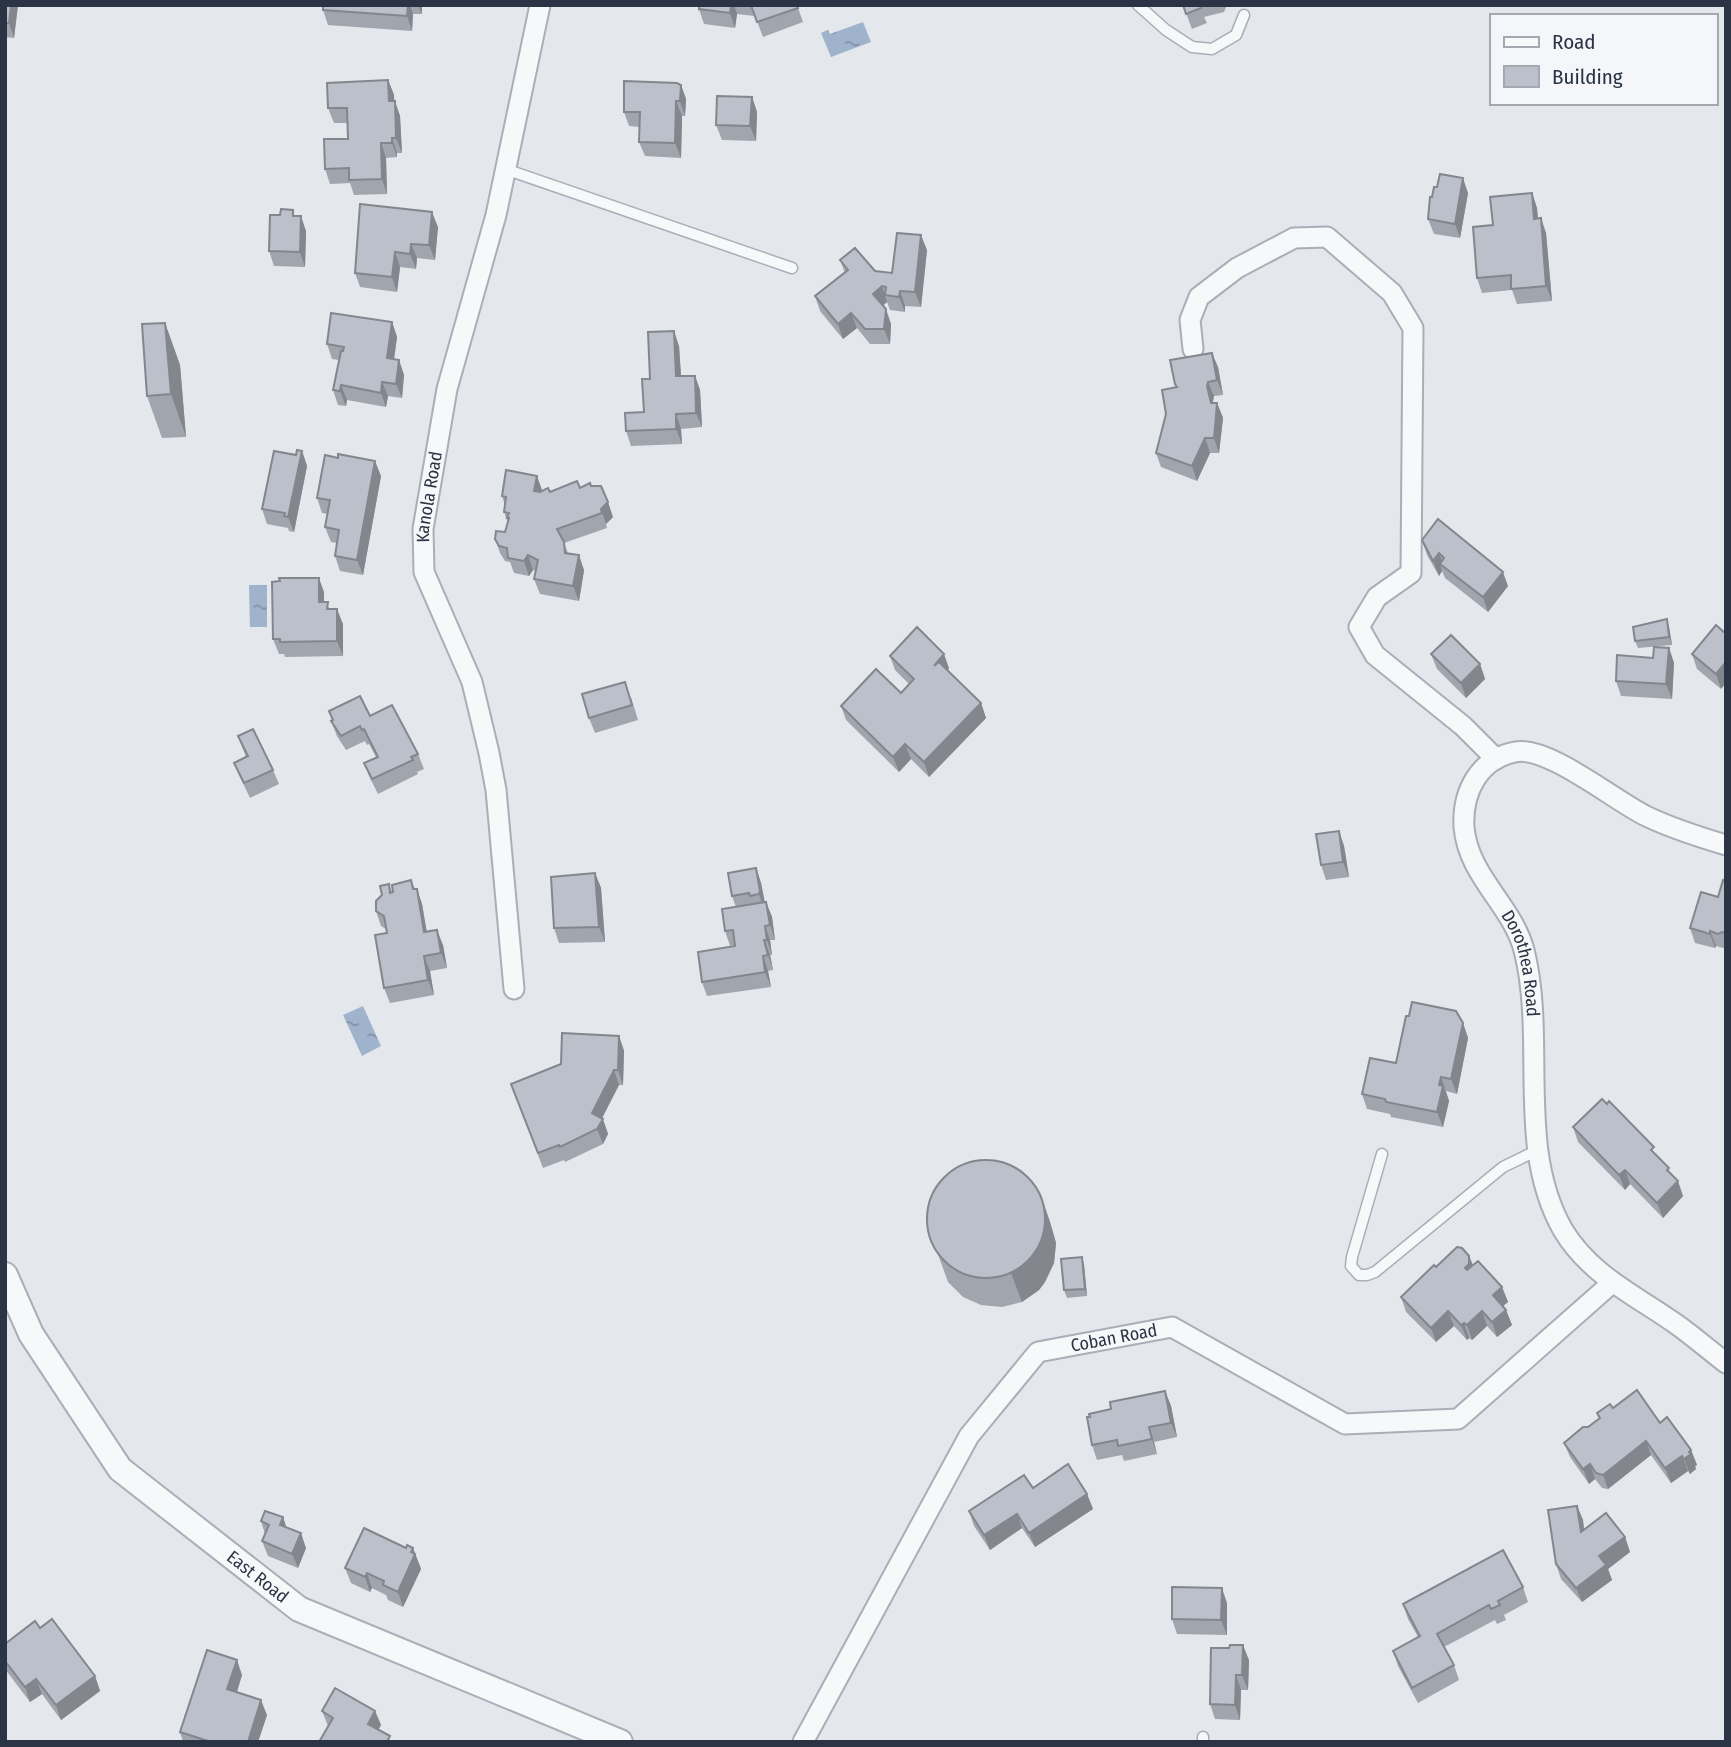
<svg xmlns="http://www.w3.org/2000/svg" width="1731" height="1747" viewBox="0 0 1731 1747" font-family="'Fira Sans Condensed',sans-serif">
  <style>
    .water { fill: url(#water-ripples) }
    .lines { fill: none; stroke-linecap: round; stroke-linejoin: round }
    .service-casing { stroke: #a9aeb7; stroke-width: 13 }
    .minor-casing { stroke: #a9aeb7; stroke-width: 23 }
    .tertiary-casing { stroke: #a9aeb7; stroke-width: 28 }
    .service { stroke: #f7f8fa; stroke-width: 10 }
    .minor { stroke: #f7f8fa; stroke-width: 19 }
    .tertiary { stroke: #f7f8fa; stroke-width: 24 }
    .wall { fill: #a1a5ae }
    .shaded-wall { fill: #83868d }
    .building { fill: #bbc0ca; stroke: #83868d; stroke-width: 2 }
    .labels { text-anchor: middle; dominant-baseline: central; stroke-width: 5; stroke-linejoin: round; paint-order: stroke }
    .street-label { font-size: 18px; fill: #2b3445; stroke: #f4f6f9 }
  </style>
  <defs>
    <pattern id="water-ripples" width="26" height="14" patternUnits="userSpaceOnUse" patternTransform="scale(1.75)"><rect width="26" height="14" fill="#9fb4cc"/><path d="M2 4q2-2 4 0t4 0M15 11q2-2 4 0t4 0" fill="none" stroke="#8293a7"/></pattern>
  </defs>
  <rect width="100%" height="100%" fill="#e4e7ec"/>
  <!-- water -->
  <g class="water">
    <path d="M863,22L871,42L831,57L821,33L828,30L830,34Z"/>
    <path d="M249,585H267V627H250Z"/>
    <path d="M363,1006L381,1046L362,1056L343,1015Z"/>
  </g>
  <g class="lines">
    <defs>
      <g id="service">
        <path d="M1138,5L1166,30L1192,47L1212,49L1236,35L1244,15"/>
        <path d="M505,169L792,268"/>
        <path d="M1382,1154L1352,1257L1351,1266L1359,1275H1367L1375,1272L1503,1167L1538,1150"/>
        <path d="M1203,1737V1742"/>
      </g>
      <g id="minor">
        <path d="M1193,349L1190,320L1199,297L1237,268L1294,238L1327,237L1392,293L1413,328L1411,573L1377,597L1359,627L1375,655L1463,726L1496,759"/>
        <path id="s1" d="M1726,845C1699,837 1671,828 1646,816C1615,801 1547,745 1515,752C1479,759 1462,792 1464,827C1468,876 1512,905 1524,950C1547,1041 1515,1146 1563,1230C1590,1275 1635,1295 1676,1324C1693,1336 1709,1350 1726,1363"/>
        <path id="s2" d="M514,989L496,790L489,753L472,682L424,572L423,529L447,389L496,215L540,5"/>
        <path id="s3" d="M803,1742L969,1436L1038,1352L1172,1327L1345,1424L1458,1419L1612,1283"/>
      </g>
      <g id="tertiary">
        <path id="s4" d="M5,1275L31,1334L120,1469L299,1609L620,1742"/>
      </g>
    </defs>
    <!-- service casing -->
    <use href="#service" class="service-casing"/>
    <!-- minor casing -->
    <use href="#minor" class="minor-casing"/>
    <!-- tertiary casing -->
    <use href="#tertiary" class="tertiary-casing"/>
    <!-- service -->
    <use href="#service" class="service"/>
    <!-- minor -->
    <use href="#minor" class="minor"/>
    <!-- tertiary -->
    <use href="#tertiary" class="tertiary"/>
  </g>
  <!-- wall -->
  <g class="wall">
    <path d="M5,5H18L14,38L5,37Z"/>
    <path d="M323,5H422V14H413L412,31L328,25L323,10Z"/>
    <path d="M699,5H797L803,22L763,37L755,16L737,14L735,28L704,24L699,9Z"/>
    <path d="M1183,5H1227L1224,12L1204,17L1207,23L1192,29Z"/>
    <path d="M388,80L394,95V101L400,116L402,153H397V157L386,158L387,194L354,195L350,183L330,184L325,169L348,139V123H334L328,108Z"/>
    <path d="M681,85L686,99L685,116H682L681,158L645,156L639,142L640,127L629,126L624,112Z"/>
    <path d="M752,97L757,112L756,141L722,140L716,125Z"/>
    <path d="M1437,187L1468,193L1460,238L1434,234L1428,219L1432,197Z"/>
    <path d="M1532,193L1537,208L1538,218L1546,233L1552,301L1517,304L1512,290L1482,293L1477,278L1493,225Z"/>
    <path d="M295,216L306,231L305,267L274,266L269,251Z"/>
    <path d="M438,227L435,260L417,258L416,269L400,267L397,292L360,287L355,273Z"/>
    <path d="M927,250L921,307L905,306V312L890,310L887,302L883,306L891,324L890,344H870L857,328L843,339L820,311L815,296L845,273L840,260L875,271L892,273Z"/>
    <path d="M392,322L397,337L394,360H399L404,375L402,398L388,396L386,407L347,400L346,406L338,405L333,390L339,360L332,359L327,344Z"/>
    <path d="M165,323L180,365L186,437L162,438L147,396Z"/>
    <path d="M679,346L681,376H695L700,390L702,427L681,429L682,444L631,446L626,431L644,412L650,379Z"/>
    <path d="M1218,367L1223,395L1214,396L1213,401V403H1217L1223,418L1219,453H1210L1197,481L1161,467L1156,453L1176,387L1175,384Z"/>
    <path d="M302,451L307,466L294,532L289,531L288,528L267,524L262,509L296,455Z"/>
    <path d="M381,476L363,575L340,571L335,556L337,543L331,542L325,527L328,514L322,513L317,498Z"/>
    <path d="M580,488L613,517L606,524L607,528L564,543L568,553L584,570L579,601L540,594L534,579L536,571L533,570L529,576L514,573L510,562L505,561L500,553L495,539L505,532L508,523L504,512L505,505L502,496L542,491L550,492Z"/>
    <path d="M1422,540L1508,586L1488,612L1445,578L1442,571L1439,576L1427,555Z"/>
    <path d="M324,592V602L343,624V656L285,657L284,654H279L273,639Z"/>
    <path d="M1667,619L1669,627L1672,645L1638,648L1635,641Z"/>
    <path d="M1716,625L1721,689L1697,669L1692,654Z"/>
    <path d="M1669,648L1674,663L1672,699L1621,696L1616,681Z"/>
    <path d="M1431,654L1480,664L1485,679L1466,698L1437,669Z"/>
    <path d="M890,656L949,668L948,671L981,703L986,718L929,777L911,759L899,772L846,720L841,706L901,693L909,684L895,670Z"/>
    <path d="M631,697L638,720L595,733L589,718Z"/>
    <path d="M329,711L370,716L418,754L424,769L417,772L418,774L378,794L370,778L364,763L376,757L369,744L367,745L365,741L346,750L337,736L331,721H333Z"/>
    <path d="M238,736L273,770L279,784L250,798L240,777L234,763L246,757Z"/>
    <path d="M1339,831L1344,846L1349,877L1326,880L1321,865Z"/>
    <path d="M756,868L761,883L765,902H766L772,917L775,940H770L772,955H770L773,970L768,971L771,987L707,996L702,982L735,945L730,946L725,931L736,907L732,896Z"/>
    <path d="M595,873L601,888L605,942L559,943L554,928Z"/>
    <path d="M411,880L422,904L427,932L443,945L447,968L430,971L434,995L390,1003L384,988L387,933L386,929L381,926L376,911L382,895L389,884L392,892Z"/>
    <path d="M1726,881V947L1723,948L1716,946L1715,948L1695,943L1690,928L1718,897Z"/>
    <path d="M1463,1023L1468,1038L1457,1094L1446,1091L1449,1101L1443,1127L1391,1117L1390,1114L1367,1109L1362,1094L1396,1063Z"/>
    <path d="M619,1036L624,1051L623,1085H619L602,1118L608,1134L603,1144L565,1162L564,1160L543,1168L511,1084L561,1064Z"/>
    <path d="M1573,1127L1657,1155L1672,1175L1683,1196L1663,1218L1630,1184L1625,1190L1578,1142Z"/>
    <path d="M1040,1193L1050,1222L1056,1243L1054,1263L1045,1282L1039,1290L1022,1302L1002,1307L981,1305L963,1297L948,1282L927,1224Z"/>
    <path d="M1469,1256L1473,1265L1502,1287L1508,1302L1503,1306L1506,1310L1512,1325L1497,1337L1487,1326L1472,1340L1469,1338L1467,1340L1454,1326L1436,1342L1406,1312L1401,1297L1436,1267Z"/>
    <path d="M1084,1265L1087,1296L1067,1298L1064,1290Z"/>
    <path d="M1165,1391L1171,1406L1177,1437L1154,1442L1157,1454L1124,1461L1122,1455L1097,1460L1092,1445L1111,1409Z"/>
    <path d="M1613,1408L1660,1423L1691,1450L1697,1465L1695,1466L1696,1469L1690,1474L1688,1471L1671,1483L1651,1455L1608,1489L1602,1488L1595,1479L1589,1484L1570,1457L1564,1443L1599,1419L1597,1413Z"/>
    <path d="M1033,1488L1087,1494L1093,1509L1035,1547L1022,1528L990,1550L974,1526L969,1511Z"/>
    <path d="M1577,1506L1583,1520L1584,1530L1625,1537L1630,1552L1608,1569L1612,1580L1582,1602L1561,1579L1556,1564Z"/>
    <path d="M283,1517L286,1528L306,1548L298,1568L268,1556L262,1541L265,1534L261,1521Z"/>
    <path d="M406,1548H413L421,1569L403,1607L388,1600L386,1595L372,1588L370,1592L351,1583L345,1568Z"/>
    <path d="M1523,1587L1528,1602L1504,1615L1506,1620L1497,1624L1495,1620L1444,1647L1454,1665L1459,1680L1418,1703L1398,1666L1393,1651L1418,1637L1408,1619L1403,1604Z"/>
    <path d="M1227,1603V1635L1177,1634L1172,1619Z"/>
    <path d="M40,1628L95,1676L100,1691L61,1720L42,1694L30,1702L5,1669V1644Z"/>
    <path d="M1249,1660L1248,1690H1241L1240,1720L1215,1719L1210,1704Z"/>
    <path d="M242,1675L237,1692L267,1715L258,1742H183L180,1732Z"/>
    <path d="M322,1711H375L381,1725L378,1730L328,1726Z"/>
  </g>
  <!-- shaded-wall -->
  <g class="shaded-wall">
    <path d="M11,5H18L14,38L9,23Z"/>
    <path d="M408,5H410L413,14L412,31L407,16Z"/>
    <path d="M418,5H422V14Z"/>
    <path d="M731,5H734L737,14L735,28L730,13Z"/>
    <path d="M388,80L394,95L395,116L389,101Z"/>
    <path d="M681,85L686,99L685,116L680,101Z"/>
    <path d="M752,97L757,112L756,141L750,126Z"/>
    <path d="M395,101L400,116L402,153L396,138Z"/>
    <path d="M676,101L682,116L681,158L675,143Z"/>
    <path d="M392,138L397,153V157L392,143Z"/>
    <path d="M381,143L386,158L387,194L382,179Z"/>
    <path d="M1463,178L1468,193L1460,238L1455,224Z"/>
    <path d="M1532,193L1537,208L1539,234L1534,219Z"/>
    <path d="M432,212L438,227L435,260L429,245Z"/>
    <path d="M301,216L306,231L305,267L300,252Z"/>
    <path d="M1541,218L1546,233L1552,301L1546,286Z"/>
    <path d="M921,235L927,250L921,307L915,292Z"/>
    <path d="M411,244L417,258L416,269L410,254Z"/>
    <path d="M395,252L400,267L397,292L392,277Z"/>
    <path d="M882,286L887,302L878,309L873,294Z"/>
    <path d="M900,291L905,306V312L899,297Z"/>
    <path d="M886,309L891,324L890,344L884,329Z"/>
    <path d="M851,313L857,328L843,339L838,324Z"/>
    <path d="M392,322L397,337L392,373L387,358Z"/>
    <path d="M165,323L180,365L186,437L171,394Z"/>
    <path d="M674,331L679,346L682,391L676,376Z"/>
    <path d="M1212,353L1218,367L1223,395L1217,380Z"/>
    <path d="M399,360L404,375L402,398L396,384Z"/>
    <path d="M695,376L700,390L702,427L696,413Z"/>
    <path d="M382,382L388,396L386,407L381,393Z"/>
    <path d="M1208,382L1214,396L1213,401L1216,417L1217,403L1223,418L1219,453L1214,438L1211,403L1207,386Z"/>
    <path d="M341,385L347,400L346,406L340,391Z"/>
    <path d="M676,414L681,429L682,444L676,429Z"/>
    <path d="M1205,438L1210,453L1197,481L1192,466Z"/>
    <path d="M302,451L307,466L294,532L288,517Z"/>
    <path d="M375,461L381,476L363,575L357,560Z"/>
    <path d="M537,476L542,490L539,506L534,491Z"/>
    <path d="M608,502L613,517L606,524L601,509Z"/>
    <path d="M1439,553L1444,567L1440,564L1442,571L1439,576L1433,561Z"/>
    <path d="M528,555L533,570L529,576L524,561Z"/>
    <path d="M579,555L584,570L579,601L573,586Z"/>
    <path d="M1503,572L1508,586L1488,612L1483,597Z"/>
    <path d="M319,578L324,592V617L319,602Z"/>
    <path d="M337,609L343,624V656L337,641Z"/>
    <path d="M1667,619L1669,627L1672,645L1669,637Z"/>
    <path d="M1669,648L1674,663L1672,699L1666,684Z"/>
    <path d="M944,654L949,668L940,681L934,666Z"/>
    <path d="M1726,662V683L1721,689L1716,674Z"/>
    <path d="M1480,664L1485,679L1466,698L1461,683Z"/>
    <path d="M981,703L986,718L929,777L924,762Z"/>
    <path d="M905,744L911,759L899,772L893,757Z"/>
    <path d="M1339,831L1344,846L1349,877L1343,862Z"/>
    <path d="M756,868L761,883L765,905L764,909L759,894Z"/>
    <path d="M595,873L601,888L605,942L599,927Z"/>
    <path d="M417,889L422,904L429,947L424,932Z"/>
    <path d="M766,902L772,917L775,940L770,925Z"/>
    <path d="M765,926L770,940L772,955L767,940Z"/>
    <path d="M437,930L443,945L447,968L441,953Z"/>
    <path d="M1710,931L1716,946L1715,948L1710,934Z"/>
    <path d="M764,940L770,955L773,970L768,955Z"/>
    <path d="M424,956L430,971L434,995L428,980Z"/>
    <path d="M763,956L768,971L771,987L765,972Z"/>
    <path d="M1463,1023L1468,1038L1457,1094L1451,1079Z"/>
    <path d="M619,1036L624,1051L623,1085L618,1070Z"/>
    <path d="M614,1070L619,1085L597,1128L592,1113Z"/>
    <path d="M1441,1077L1449,1101L1443,1127L1437,1112L1439,1085Z"/>
    <path d="M603,1119L608,1134L603,1144L597,1129Z"/>
    <path d="M1625,1170L1630,1184L1625,1190L1619,1175Z"/>
    <path d="M1678,1181L1683,1196L1663,1218L1657,1203Z"/>
    <path d="M1040,1193L1050,1222L1056,1243L1054,1263L1045,1282L1039,1290L1022,1302L1011,1273Z"/>
    <path d="M1469,1256L1475,1271V1279L1465,1268Z"/>
    <path d="M1082,1257L1084,1265L1087,1296L1085,1289Z"/>
    <path d="M1502,1287L1508,1302L1498,1310L1493,1295Z"/>
    <path d="M1506,1310L1512,1325L1497,1337L1492,1322Z"/>
    <path d="M1448,1311L1454,1326L1436,1342L1431,1328Z"/>
    <path d="M1482,1311L1487,1326L1472,1340L1467,1325Z"/>
    <path d="M1464,1323L1469,1338L1467,1340L1461,1325Z"/>
    <path d="M1165,1391L1171,1406L1177,1437L1171,1423Z"/>
    <path d="M1149,1427L1154,1442L1157,1454L1152,1439Z"/>
    <path d="M1646,1441L1651,1455L1608,1489L1603,1475Z"/>
    <path d="M1691,1450L1697,1465L1695,1466L1696,1469L1690,1474L1684,1459L1689,1452Z"/>
    <path d="M1682,1456L1688,1471L1671,1483L1665,1468Z"/>
    <path d="M1590,1464L1595,1479L1589,1484L1583,1469Z"/>
    <path d="M1087,1494L1093,1509L1035,1547L1029,1533Z"/>
    <path d="M1577,1506L1583,1520L1586,1547L1581,1532Z"/>
    <path d="M1017,1514L1022,1528L990,1550L984,1535Z"/>
    <path d="M283,1517L288,1532L280,1525Z"/>
    <path d="M301,1533L306,1548L298,1568L292,1554Z"/>
    <path d="M1625,1537L1630,1552L1608,1569L1612,1580L1582,1602L1576,1588L1599,1556Z"/>
    <path d="M413,1548L421,1569L403,1607L398,1592Z"/>
    <path d="M367,1573L372,1588L370,1592L365,1577Z"/>
    <path d="M1222,1588L1227,1603V1635L1221,1620Z"/>
    <path d="M1243,1645L1249,1660L1248,1690L1242,1675Z"/>
    <path d="M237,1660L242,1675L233,1704L227,1689Z"/>
    <path d="M1236,1675L1241,1690L1240,1720L1235,1705Z"/>
    <path d="M95,1676L100,1691L61,1720L56,1705Z"/>
    <path d="M36,1679L42,1694L30,1702L25,1687Z"/>
    <path d="M261,1700L267,1715L258,1742H248Z"/>
    <path d="M375,1711L381,1725L373,1739L368,1724Z"/>
  </g>
  <!-- building -->
  <g class="building">
    <path d="M5,5H11L9,23H5Z"/>
    <path d="M323,5H408L407,16L323,10Z"/>
    <path d="M699,5H731L730,13L699,9Z"/>
    <path d="M751,5H797L798,8L757,22Z"/>
    <path d="M1183,5H1200L1201,8L1186,14Z"/>
    <path d="M388,80L389,101H395L396,138H392V143H381L382,179L349,180V168L325,169L324,139H348L347,108H328L327,83Z"/>
    <path d="M624,81L677,83L681,85L680,101H676L675,143L639,142L640,112H624Z"/>
    <path d="M717,96L752,97L750,126L716,125Z"/>
    <path d="M1440,174L1463,178L1455,224L1428,219L1430,197H1432L1434,187H1437Z"/>
    <path d="M1532,193L1534,219L1541,218L1546,286L1511,289V275L1477,278L1473,227L1493,225L1490,197Z"/>
    <path d="M360,204L432,212L429,245L411,244L410,254L395,252L392,277L355,273Z"/>
    <path d="M281,209L293,210V216H301L300,252L269,251L270,215H280Z"/>
    <path d="M897,233L921,235L915,292L900,291L899,297L885,295L886,287L882,286L873,294L886,309L884,329H865L851,313L838,324L815,296L848,270L840,260L855,248L875,271L892,273Z"/>
    <path d="M331,313L392,322L387,358L399,360L396,384L382,382L381,393L341,385L340,391L333,390L341,351H343L344,347L327,344Z"/>
    <path d="M165,323L171,394L147,396L142,324Z"/>
    <path d="M674,331L676,376H695L696,413L676,414V429L626,431L625,413L644,412L642,379H650L648,332Z"/>
    <path d="M1212,353L1217,380L1208,382L1207,386L1211,403H1217L1214,438H1205L1192,466L1156,453L1166,414L1162,390L1177,387L1175,384L1170,360Z"/>
    <path d="M297,450L302,451L288,517L284,516L285,513L262,509L274,451L296,455Z"/>
    <path d="M338,454L375,461L357,560L335,556L339,530L325,527L330,500L317,498L325,455L338,458Z"/>
    <path d="M506,470L537,476L534,491L540,492L548,488L550,492L577,481L580,488L590,483L591,486H601L608,502L601,509L602,513L557,529L564,542L565,553L579,555L573,586L534,579L538,560L528,555L524,561L508,558L507,548L499,546L495,539L496,531L505,532L509,518H507L509,513L504,512L506,497L502,496Z"/>
    <path d="M1438,519L1503,572L1483,597L1440,564L1444,558L1439,553L1433,561L1422,540Z"/>
    <path d="M279,578H319V602H328L327,609H337V641L280,642V639H273L272,582L280,581Z"/>
    <path d="M1667,619L1669,637L1635,641L1633,627Z"/>
    <path d="M1716,625L1726,634V662L1716,674L1692,654Z"/>
    <path d="M917,627L944,654L934,666L939,662L981,703L924,762L905,744L893,757L841,706L876,669L901,693L914,679L890,656Z"/>
    <path d="M1451,635L1480,664L1461,683L1431,654Z"/>
    <path d="M1654,647L1669,648L1666,684L1616,681L1617,655L1653,658Z"/>
    <path d="M625,682L632,705L589,718L582,694Z"/>
    <path d="M360,696L370,716L392,705L418,754L411,757L413,760L372,779L364,763L378,757L364,729L362,730L360,726L341,736L331,721L333,720L329,711Z"/>
    <path d="M253,729L273,770L244,783L234,763L248,756L238,736Z"/>
    <path d="M1339,831L1343,862L1321,865L1316,834Z"/>
    <path d="M756,868L760,891L759,894L750,896L749,893L732,896L728,873Z"/>
    <path d="M595,873L599,927L554,928L551,877Z"/>
    <path d="M411,880L413,889H417L424,932L437,930L441,953L424,956L428,980L384,988L375,935L387,933L384,916L376,911V901L382,895L380,886L389,884L390,893L393,892L392,885Z"/>
    <path d="M1723,880L1726,881V933L1722,932L1718,934L1710,931V934L1690,928L1701,892L1718,897Z"/>
    <path d="M766,902L770,925L765,926L767,940H764L768,955L763,956L765,972L702,982L698,952L735,946L733,930L725,931L722,909Z"/>
    <path d="M1412,1002L1456,1011L1463,1023L1451,1079L1441,1077L1439,1085L1443,1086L1437,1112L1386,1102L1385,1099L1362,1094L1370,1058L1396,1063L1406,1016H1409Z"/>
    <path d="M562,1033L619,1036L618,1070H614L592,1113L603,1119L597,1129L560,1147L559,1145L538,1153L511,1084L561,1064Z"/>
    <path d="M1602,1099L1607,1104L1609,1101L1654,1147L1651,1150L1669,1168L1667,1170L1678,1181L1657,1203L1625,1170L1619,1175L1573,1127Z"/>
    <circle cx="986" cy="1219" r="59"/>
    <path d="M1457,1247L1462,1248L1469,1256V1264L1465,1268L1467,1270L1478,1261L1502,1287L1493,1295L1506,1310L1492,1322L1482,1311L1467,1325L1464,1323L1461,1325L1448,1311L1431,1328L1401,1297L1434,1265L1436,1267Z"/>
    <path d="M1082,1257L1085,1289L1064,1290L1061,1259Z"/>
    <path d="M1637,1390L1660,1423L1667,1417L1691,1450L1689,1452L1691,1454L1684,1459L1682,1456L1665,1468L1646,1441L1603,1475L1596,1473L1590,1464L1583,1469L1564,1443L1583,1427H1588L1600,1418L1597,1413L1610,1404L1613,1408Z"/>
    <path d="M1165,1391L1171,1423L1149,1427L1152,1439L1118,1446L1117,1440L1092,1445L1087,1417H1090L1089,1414L1111,1409L1110,1402Z"/>
    <path d="M1068,1464L1087,1494L1029,1533L1017,1514L984,1535L969,1511L1024,1475L1033,1488Z"/>
    <path d="M1577,1506L1581,1532L1606,1513L1625,1537L1599,1556L1606,1565L1576,1588L1556,1564L1548,1510Z"/>
    <path d="M265,1511L283,1517L280,1525L301,1533L292,1554L262,1541L269,1525L261,1521Z"/>
    <path d="M364,1528L406,1548L407,1545L413,1548L411,1552L415,1554L398,1592L383,1585L384,1581L367,1573L365,1577L345,1568Z"/>
    <path d="M1503,1550L1523,1587L1498,1601L1500,1605L1491,1609L1489,1605L1437,1634L1454,1665L1412,1688L1393,1651L1420,1636L1403,1604Z"/>
    <path d="M1172,1587L1222,1588L1221,1620L1172,1619Z"/>
    <path d="M52,1619L95,1676L56,1705L36,1679L25,1687L5,1661V1644L35,1621L40,1628Z"/>
    <path d="M1230,1645H1243L1242,1675H1236L1235,1705L1210,1704L1211,1648H1229Z"/>
    <path d="M207,1650L237,1660L227,1689L261,1700L248,1742H211L180,1732Z"/>
    <path d="M335,1688L375,1711L368,1724L390,1736L387,1742H319L333,1718L322,1711Z"/>
  </g>
  <g class="labels">
    <!-- street labels -->
    <g class="street-label">
      <text stroke="none"><textPath href="#s2" startOffset="506">Kanola Road</textPath></text>
      <text stroke="none"><textPath href="#s1" startOffset="483">Dorothea Road</textPath></text>
      <text stroke="none"><textPath href="#s3" startOffset="534">Coban Road</textPath></text>
      <text stroke="none"><textPath href="#s4" startOffset="401">East Road</textPath></text>
    </g>
  </g>
  <!-- border -->
  <rect width="1731" height="1747" fill="none" stroke="#2b3445" stroke-width="14"/>
  <!-- legend -->
  <rect x="1490" y="14" width="228" height="91" fill="#f4f6f9" stroke="#a4a8b1" stroke-width="2"/>
  <rect x="1504" y="37" width="35" height="10" fill="#f7f8fa" stroke="#a4a8b1" stroke-width="2"/>
  <text x="1552" y="49" font-size="21" fill="#2b3445">Road</text>
  <rect x="1504" y="66" width="35" height="21" fill="#bbc0ca" stroke="#a4a8b1" stroke-width="2"/>
  <text x="1552" y="84" font-size="21" fill="#2b3445">Building</text>
</svg>
